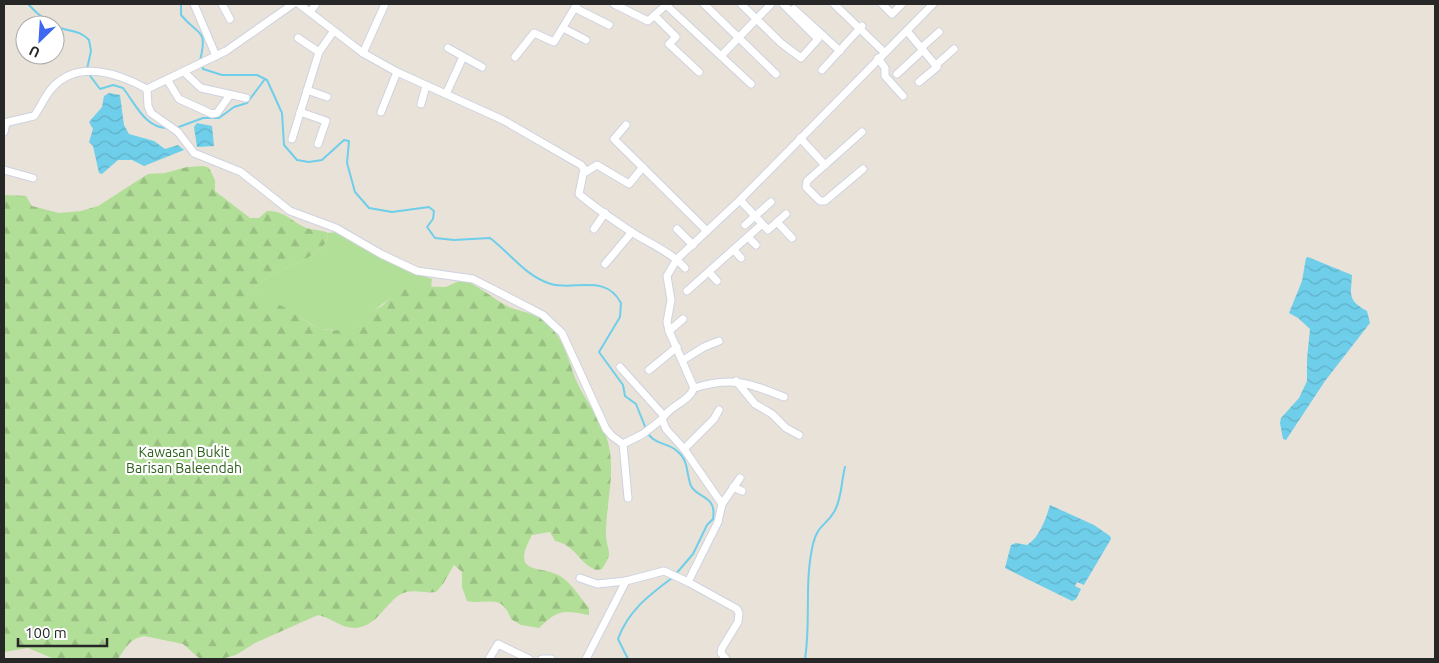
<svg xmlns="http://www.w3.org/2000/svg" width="1439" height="663" viewBox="0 0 1439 663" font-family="Ubuntu,sans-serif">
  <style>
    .grass { fill: #b2df97 }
    .forest { fill: url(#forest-firs) }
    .water { fill: url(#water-waves) }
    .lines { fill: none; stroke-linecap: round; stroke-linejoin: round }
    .stream { stroke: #6fcee9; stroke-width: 2 }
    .minor-casing { stroke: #ced2e0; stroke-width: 9 }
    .minor { stroke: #fff; stroke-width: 7 }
    .labels { text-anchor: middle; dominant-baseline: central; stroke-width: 4.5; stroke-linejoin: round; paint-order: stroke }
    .park-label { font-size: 14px; fill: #2d601c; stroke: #fff }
  </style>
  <defs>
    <pattern id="forest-firs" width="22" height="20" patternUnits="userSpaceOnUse" patternTransform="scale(1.25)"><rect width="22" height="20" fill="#b2df97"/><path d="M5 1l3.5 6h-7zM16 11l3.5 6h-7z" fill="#99bf82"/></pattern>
    <pattern id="water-waves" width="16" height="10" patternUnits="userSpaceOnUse" patternTransform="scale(1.25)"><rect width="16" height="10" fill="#6fcee9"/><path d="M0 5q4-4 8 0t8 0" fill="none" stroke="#60b1c8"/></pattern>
  </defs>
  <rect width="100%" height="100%" fill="#e9e2d9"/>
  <!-- grass -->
  <path class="grass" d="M335,232L407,271L432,279L431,288H403L376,309L360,327L344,331L320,329L260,296L255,288C269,267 328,261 328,233Z"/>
  <!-- forest -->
  <path class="forest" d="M204,166L209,168L215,180V191L250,218H259L267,211C283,210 292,221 304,227C312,231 321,229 328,233C328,261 269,267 255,288C262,300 273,301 284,307C316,328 320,335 360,327L365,315L382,306L398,290L409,286L446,287L461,280C482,285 497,305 518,310C531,314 542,316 551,327C564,341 569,361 575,378C584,400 602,419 608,442C616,473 606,503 606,533C606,552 615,550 602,569L596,570C576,561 577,546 555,541L550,532L532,535C508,579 544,563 563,578C573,585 581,599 589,608V615C563,610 558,609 539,628L521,625L511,619C501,593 490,605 467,601L462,587V572L454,565L443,584L436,592C424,594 413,588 401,594C385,603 377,627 355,628C341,628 332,618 318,615L255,643L236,655L221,659H200L183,644L144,636C130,638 125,649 118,659H54L28,648L4,652V195L26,196L32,206L59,213L81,211L98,206L148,174L165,173L187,167Z"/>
  <!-- water -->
  <g class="water">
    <path d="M109,93L120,95L124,125L129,134L154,141L165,149L178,145L184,150L144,166L132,160H118L102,174L99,173L93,146L89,142L93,129L89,122L102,107L104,96Z"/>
    <path d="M197,123L212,126L214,146L197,147L194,127Z"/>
    <path d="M1308,257L1352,275C1351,295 1347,300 1367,311L1370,323L1325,381L1286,440L1283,439L1280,423L1281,418L1299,398L1307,381V359L1310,329L1298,318L1289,313L1302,281L1306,258Z"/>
    <path d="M1050,505L1094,525L1110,536L1111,539L1085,583L1084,585L1077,582L1075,586L1081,589L1076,599L1072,601L1005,568L1011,545L1016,543L1027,545C1040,537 1046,518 1050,505Z"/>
  </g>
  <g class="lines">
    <!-- stream -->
    <g class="stream">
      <path d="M28,4L37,13L53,25"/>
      <path d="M181,4V15C199,37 208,27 200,61"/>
      <path d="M55,26C68,32 79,29 89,40L91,51L87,69"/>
      <path d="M202,66L203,69L222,75H257L267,80L282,113L284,145L297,160L309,162L322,160L344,140L349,141L347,163L355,192L369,208L392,212L429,207L434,211L433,219L427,227L435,238L454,240L490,238C510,253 525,276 551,284C574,291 605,273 621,303L620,317L599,352L623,385L625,396L636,404L646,429"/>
      <path d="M88,73L100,89L113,85L123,88C135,103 145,129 169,128"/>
      <path d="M176,128L203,118H219L234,107L247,103L265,79"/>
      <path d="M648,434C658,446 667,442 677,451C689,460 686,474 691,486C698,499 717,495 713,519L707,525L693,554L675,575"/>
      <path d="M628,659L618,639C628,611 649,595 672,578"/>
      <path d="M805,659C811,621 804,582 813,544C818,524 826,526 834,512C842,499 841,482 845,467"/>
    </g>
    <defs>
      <g id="minor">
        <path d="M194,4L216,56"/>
        <path d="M222,4L230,19"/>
        <path d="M293,4L226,51L147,89L148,106L151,113L178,132L194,153L241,172L290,211L336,228L381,254L417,271L473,279L543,315L562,333L606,429L612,436L623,444L643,434L662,419"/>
        <path d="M299,4L363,53L397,72L503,120L581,165L584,169L579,194C595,208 615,221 633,233C651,244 672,253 685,268"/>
        <path d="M614,4L648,21L667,4"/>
        <path d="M665,4L751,84"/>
        <path d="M704,4L776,74"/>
        <path d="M741,4L781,43L801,58L818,39L783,4"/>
        <path d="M834,4L884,52"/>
        <path d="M882,4L892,14L902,4"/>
        <path d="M575,8L609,25"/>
        <path d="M794,9L840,51"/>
        <path d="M310,12L316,4"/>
        <path d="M655,16L676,37L669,44L699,72"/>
        <path d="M563,28L586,40"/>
        <path d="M907,31L937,67L919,82"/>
        <path d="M298,38L319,52"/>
        <path d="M448,48L482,67"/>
        <path d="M921,48L939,32"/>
        <path d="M363,53L385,4"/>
        <path d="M721,56L771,4"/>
        <path d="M515,57L534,33L554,42L577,4"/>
        <path d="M878,58L885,68V76L903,96"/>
        <path d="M936,65L954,49"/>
        <path d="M822,70L862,26"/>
        <path d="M184,72L201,88L246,98"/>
        <path d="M897,74L923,50"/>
        <path d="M168,81L179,99L212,114L217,113L230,95"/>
        <path d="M307,90L327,97"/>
        <path d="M446,94L463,57"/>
        <path d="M421,104L426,86"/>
        <path d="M300,112L326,121L318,144"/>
        <path d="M381,112L397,72"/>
        <path d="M4,123L34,116C41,107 45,95 53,87C79,59 120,74 147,89"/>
        <path d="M626,125L614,139L707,231"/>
        <path d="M4,132L6,123"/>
        <path d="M800,138L825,165L862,132"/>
        <path d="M292,139L319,52L333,32"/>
        <path d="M825,165L807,181L806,187L820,201H825L863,169"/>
        <path d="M4,170L33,178"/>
        <path d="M584,173L597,165L629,184L643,167"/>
        <path d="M740,200L768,230L786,214"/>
        <path d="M777,222L792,238"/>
        <path d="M745,225L771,202"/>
        <path d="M594,229L605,213"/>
        <path d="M677,229L693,245"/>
        <path d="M748,237L756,245"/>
        <path d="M734,250L741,258"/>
        <path d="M605,264L632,232"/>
        <path d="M709,272L717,281"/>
        <path d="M687,291L762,224"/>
        <path d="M669,331L683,319"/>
        <path d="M683,360L704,347L719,341"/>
        <path d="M620,367L664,416"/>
        <path d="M649,370L677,347"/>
        <path d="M736,381L755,404L772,414L786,428L799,435"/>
        <path d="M694,388C732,376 749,383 784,397"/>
        <path d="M623,444L628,498"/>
        <path d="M684,449L714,419L719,410"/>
        <path d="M733,487L742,491"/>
        <path d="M722,504L740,478"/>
        <path d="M580,578L597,584L626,581L664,571L688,582"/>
        <path d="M489,659L498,644L529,659"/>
        <path d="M542,659H551"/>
        <path d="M586,659L626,581"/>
        <path d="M726,659L721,653L722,648L738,622L739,613L737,609L688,582L718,522L722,504L684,449L666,429L662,419C670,405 689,402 694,388L669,331L667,322L671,300L667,276L677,259L740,200L933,4"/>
      </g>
    </defs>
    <!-- minor casing -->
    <use href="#minor" class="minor-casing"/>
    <!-- minor -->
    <use href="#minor" class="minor"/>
  </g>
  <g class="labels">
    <!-- park labels -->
    <g class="park-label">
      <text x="184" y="452">Kawasan Bukit<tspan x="184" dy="16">Barisan Baleendah</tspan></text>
    </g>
  </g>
  <!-- border -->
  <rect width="1439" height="663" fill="none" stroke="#272727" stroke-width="10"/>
  <!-- north arrow -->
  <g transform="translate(40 40) rotate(205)"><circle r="24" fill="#ffffff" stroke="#a9a9a9"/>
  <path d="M0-4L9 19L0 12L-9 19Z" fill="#3e67f2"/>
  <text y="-8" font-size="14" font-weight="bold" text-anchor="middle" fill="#272727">U</text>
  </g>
  <!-- scale -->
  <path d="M18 638v8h89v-8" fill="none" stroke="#272727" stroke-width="2.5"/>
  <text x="25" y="638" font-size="15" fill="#272727" stroke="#ffffff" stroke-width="4" paint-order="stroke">100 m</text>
</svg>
